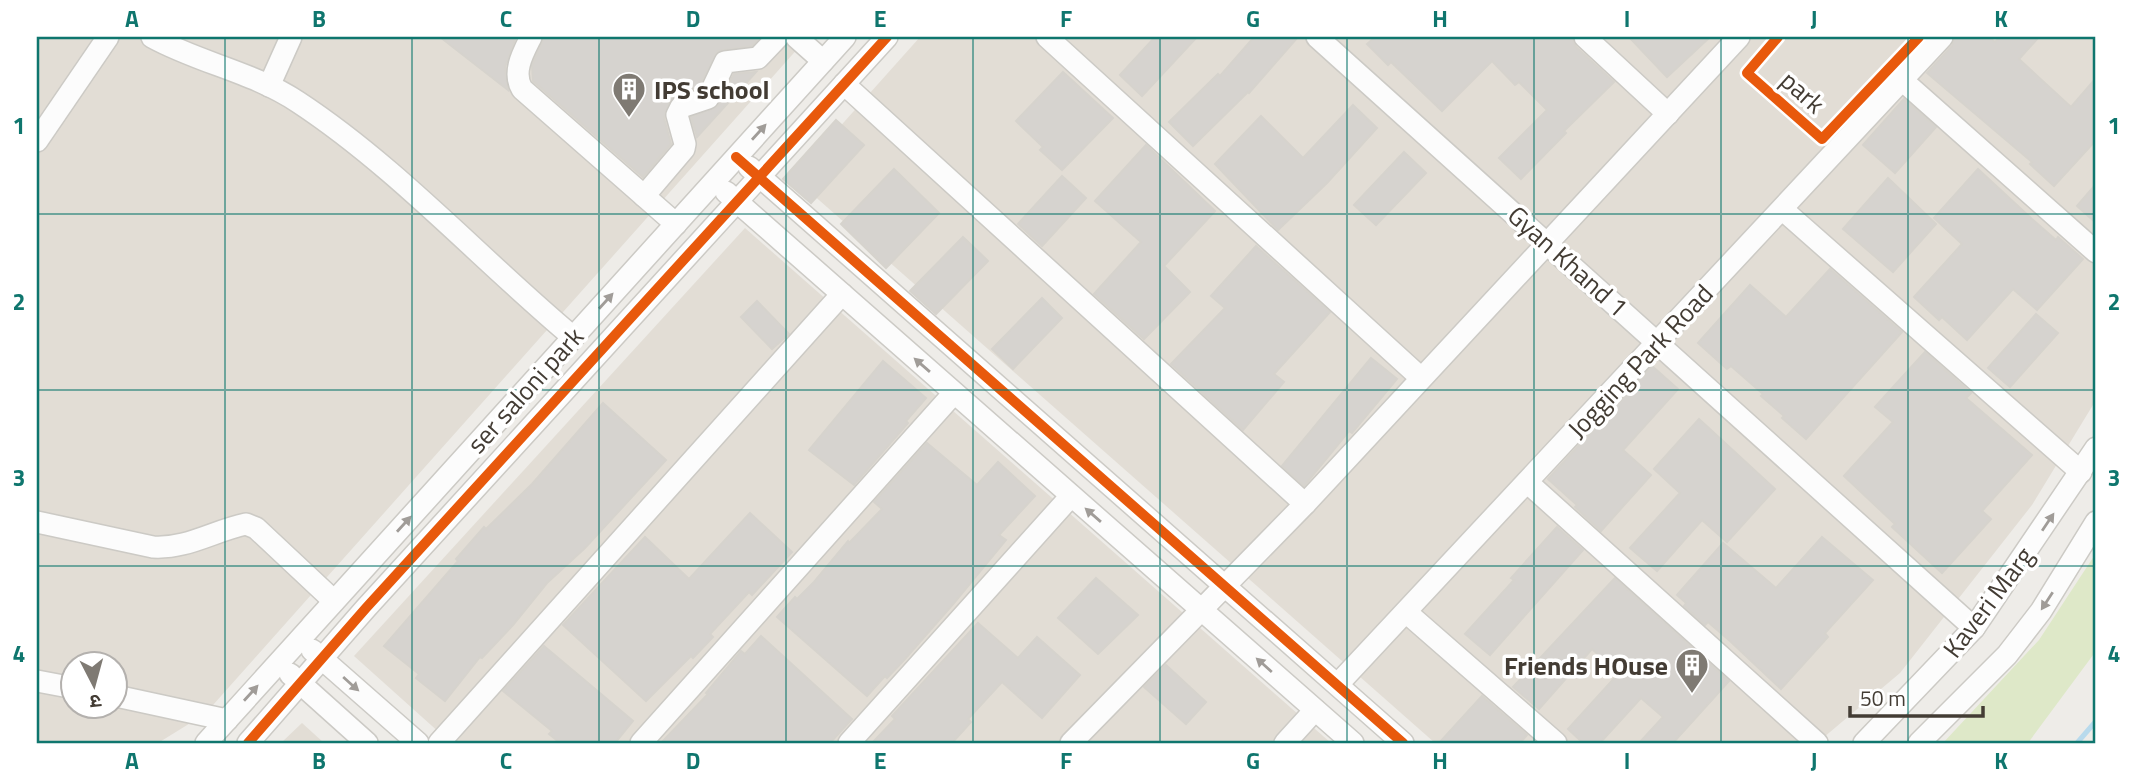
<svg xmlns="http://www.w3.org/2000/svg" width="2133" height="780" viewBox="0 0 2133 780" font-family="'Titillium Web','Noto Sans Devanagari',sans-serif">
  <style>
    .residential { fill: #e2ddd5; fill-rule: evenodd }
    .green { fill: #dee8c8 }
    .lines { fill: none; stroke-linecap: round; stroke-linejoin: round }
    .stream { stroke: #b8daec; stroke-width: 5 }
    .building { fill: #d6d3cf; stroke: #d6d3cd; stroke-width: 2 }
    .minor-casing { stroke: #cccac5; stroke-width: 24 }
    .minor { stroke: #fcfcfc; stroke-width: 21 }
    .cycleway-casing { stroke: #fff; stroke-width: 15 }
    .cycleway { stroke: #e8590c; stroke-width: 10 }
    .oneway { fill: #a09c98 }
    .grid { fill: none; stroke: #0f766e; stroke-width: 2; stroke-opacity: 0.55 }
    .labels { text-anchor: middle; dominant-baseline: central; stroke-width: 7; stroke-linejoin: round; paint-order: stroke }
    .poi-label { font-size: 26px; font-weight: bold; fill: #433c34; stroke: #fff; text-anchor: start }
    .street-label { font-size: 26px; fill: #433c34; stroke: #fff }
    .neatline { fill: none; stroke: #0f766e; stroke-width: 2.5 }
    .grid-label { font-size: 23px; text-anchor: middle; font-weight: bold; fill: #0f766e }
  </style>
  <rect width="100%" height="100%" fill="#eeece8"/>
  <!-- residential -->
  <g class="residential">
    <path d="M37,37H808L205,714L158,743H37ZM74,664H116V706H74Z"/>
    <path d="M920,37H2096V400L2032,505L1900,673L1817,743H1435L794,178Z"/>
    <path d="M745,228L1331,743H451L354,656Z"/>
    <path d="M302,723L324,743H281Z"/>
  </g>
  <!-- green -->
  <path class="green" d="M2096,553V651L2028,743H1943L2039,640Z"/>
  <g class="lines">
    <!-- stream -->
    <path class="stream" d="M2077,743L2096,721"/>
  </g>
  <!-- building -->
  <g class="building">
    <path d="M440,37H516L505,67L508,90Z"/>
    <path d="M544,37H760L752,46L718,51L699,87L677,95L670,100L664,118L671,144L643,177L533,81L532,66Z"/>
    <path d="M1155,37H1197L1142,96L1120,75Z"/>
    <path d="M1254,37H1298L1249,93L1248,92L1193,146L1169,122L1218,74L1220,76Z"/>
    <path d="M1375,37H1572L1576,47L1614,82L1564,131L1566,133L1521,179L1499,158L1547,110L1519,82L1515,85L1492,61L1442,111L1391,62L1388,65L1367,44Z"/>
    <path d="M1629,37H1710L1667,77Z"/>
    <path d="M1955,37H1989L1995,42L2000,37H2039L2019,59L2071,107L2096,78V140L2054,186L2030,164L2032,162L1927,73L1952,46Z"/>
    <path d="M756,72L697,137L691,117L717,107L734,74Z"/>
    <path d="M1063,72L1113,118L1062,170L1040,150L1043,147L1016,121Z"/>
    <path d="M1904,99L1936,127L1895,173L1863,145Z"/>
    <path d="M1353,105L1377,128L1327,183L1278,230L1215,164L1261,116L1303,158Z"/>
    <path d="M836,120L864,145L811,203L783,179Z"/>
    <path d="M1146,145L1215,211L1164,266L1190,292L1144,339L1094,294L1141,242L1095,201Z"/>
    <path d="M1404,152L1426,173L1376,225L1354,205Z"/>
    <path d="M894,169L939,213L886,268L841,224Z"/>
    <path d="M1978,169L2032,219L2056,240L2058,237L2083,259L2037,310L2013,289L1967,340L1942,317L1939,320L1914,297L1962,244L1934,218Z"/>
    <path d="M1062,176L1086,198L1042,246L1018,224Z"/>
    <path d="M1888,178L1936,224L1893,272L1843,229Z"/>
    <path d="M2096,184V223L2077,206Z"/>
    <path d="M963,237L988,261L936,314L910,291Z"/>
    <path d="M1256,246L1330,312L1274,374L1284,382L1243,430L1171,364L1225,308L1211,296Z"/>
    <path d="M1830,269L1902,332L1806,439L1782,418L1784,416L1761,396L1763,394L1731,366L1727,369L1698,343L1750,285L1786,317Z"/>
    <path d="M1042,298L1062,318L1013,369L992,349Z"/>
    <path d="M757,301L789,334L772,349L741,317Z"/>
    <path d="M2036,314L2058,333L2010,387L1988,368Z"/>
    <path d="M1925,352L1971,393L1966,398L2032,455L1982,511L1991,519L1942,573L1892,527L1895,524L1844,476L1893,422L1875,407Z"/>
    <path d="M1371,358L1397,379L1352,433L1349,431L1304,486L1282,466Z"/>
    <path d="M883,361L926,398L906,421L908,423L854,485L809,450Z"/>
    <path d="M1652,366L1678,389L1623,450L1651,475L1601,531L1575,507L1577,505L1548,479Z"/>
    <path d="M603,403L666,460L585,548L547,583L513,625L482,658L480,657L445,701L416,678L419,674L384,646L458,561L456,559L484,527L486,529L532,484Z"/>
    <path d="M1699,419L1775,489L1727,542L1702,520L1657,571L1630,548L1680,493L1654,469Z"/>
    <path d="M927,443L977,485L998,462L1035,496L999,535L1006,540L954,603L905,659L887,678L885,676L867,696L777,617L795,597L797,599L814,582L848,541L849,543L882,509L874,502Z"/>
    <path d="M750,513L792,552L752,595L749,592L710,634L713,637L693,658L691,656L646,701L563,625L645,537L689,579Z"/>
    <path d="M1557,527L1583,550L1490,655L1465,634L1514,580L1511,578Z"/>
    <path d="M1822,537L1873,580L1825,633L1828,637L1781,689L1730,641L1708,622L1705,625L1684,606L1686,603L1677,595L1723,543L1776,588Z"/>
    <path d="M1096,578L1138,615L1098,654L1058,618Z"/>
    <path d="M1615,578L1729,681L1673,743H1639L1663,717L1641,698L1600,743H1583L1568,729L1619,673L1592,649L1539,709L1513,687Z"/>
    <path d="M978,623L1018,658L1037,637L1080,675L1042,718L1002,682L968,719L971,722L952,743H872L895,719L892,716Z"/>
    <path d="M761,636L852,719L830,743H661L708,694L706,693L741,651L745,654Z"/>
    <path d="M544,646L633,721L615,743H560L549,734L552,731L503,691Z"/>
    <path d="M1166,665L1206,702L1186,724L1144,687Z"/>
    <path d="M1482,696L1527,735L1520,743H1439Z"/>
  </g>
  <g class="lines">
    <defs>
      <g id="minor">
        <path d="M152,37C199,63 253,72 298,102C397,167 482,261 573,337"/>
        <path d="M531,37C523,53 512,72 522,89L676,224"/>
        <path d="M796,37L823,61"/>
        <path d="M1047,37L1421,378"/>
        <path d="M1317,37L1974,628"/>
        <path d="M1585,37L1668,114"/>
        <path d="M1902,80L2096,252"/>
        <path d="M844,84L1305,504"/>
        <path d="M269,86L291,37"/>
        <path d="M37,141L108,37"/>
        <path d="M749,167L1403,743"/>
        <path d="M726,192L1353,743"/>
        <path d="M644,196L684,149L685,144L677,115L681,107L708,98L725,62L758,58L778,37"/>
        <path d="M1783,210L2081,472"/>
        <path d="M1527,482L1817,743"/>
        <path d="M37,522L153,547C187,549 213,531 246,524L256,528L334,601"/>
        <path d="M1406,612L1556,743"/>
        <path d="M312,650L418,743"/>
        <path d="M290,674L367,743"/>
        <path d="M37,681L74,688"/>
        <path d="M1338,684L1942,37"/>
        <path d="M116,696L227,720"/>
        <path d="M206,743L845,37"/>
        <path d="M248,743L366,608L887,37"/>
        <path d="M439,743L842,294"/>
        <path d="M641,743L954,393"/>
        <path d="M849,743L1071,496"/>
        <path d="M1071,743L1305,504L1739,37"/>
        <path d="M1285,743L1315,710"/>
        <path d="M1864,743L1974,628L2096,448"/>
        <path d="M1919,743L2007,655L2041,611L2096,522"/>
      </g>
    </defs>
    <!-- minor casing -->
    <use href="#minor" class="minor-casing"/>
    <!-- minor -->
    <use href="#minor" class="minor"/>
    <defs>
      <g id="cycleway">
        <path d="M1778,37L1747,73L1822,139L1919,37"/>
        <path d="M736,157L1403,743"/>
        <path d="M248,743L366,608L887,37"/>
      </g>
    </defs>
    <!-- cycleway casing -->
    <use href="#cycleway" class="cycleway-casing"/>
    <!-- cycleway -->
    <use href="#cycleway" class="cycleway"/>
  </g>
  <!-- one-way arrows -->
  <defs><path id="oneway-solid" d="M-6-.8H1V-3.2L6.5 0L1 3.2V.8H-6Z" transform="scale(1.75)"/></defs>
  <g class="oneway">
    <use href="#oneway-solid" transform="translate(759 132) rotate(-48)"/>
    <use href="#oneway-solid" transform="translate(606 301) rotate(-48)"/>
    <use href="#oneway-solid" transform="translate(922 365) rotate(-139)"/>
    <use href="#oneway-solid" transform="translate(1093 515) rotate(-139)"/>
    <use href="#oneway-solid" transform="translate(2048 522) rotate(-56)"/>
    <use href="#oneway-solid" transform="translate(404 524) rotate(-48)"/>
    <use href="#oneway-solid" transform="translate(2047 601) rotate(123)"/>
    <use href="#oneway-solid" transform="translate(1264 665) rotate(-138)"/>
    <use href="#oneway-solid" transform="translate(351 684) rotate(42)"/>
    <use href="#oneway-solid" transform="translate(251 693) rotate(-48)"/>
  </g>
  <!-- grid -->
  <path class="grid" d="M225,37V743M412,37V743M599,37V743M786,37V743M973,37V743M1160,37V743M1347,37V743M1534,37V743M1721,37V743M1908,37V743M37,214H2096M37,390H2096M37,566H2096"/>
  <!-- icons -->
  <defs>
    <symbol id="building-pin" viewBox="-11 -11 22 30"><path d="M0 17L-7.5 6A9.5 9.5 0 1 1 7.5 6Z" fill="#7f7a73" stroke="#fff"/><path d="M-4-6H4V6H1V3H-1V6H-4ZM-2.5-4.3h1.7v1.8h-1.7ZM.8-4.3h1.7v1.8H.8ZM-2.5-1h1.7V.8h-1.7ZM.8-1h1.7V.8H.8Z" fill="#fff"/></symbol>
  </defs>
  <g fill-rule="evenodd">
    <use href="#building-pin" x="610" y="70" width="38" height="52"/>
    <use href="#building-pin" x="1673" y="646" width="38" height="52"/>
  </g>
  <g class="labels">
    <!-- poi labels -->
    <g class="poi-label">
      <text x="654" y="89">IPS school</text>
      <text x="1668" y="665" text-anchor="end">Friends HOuse</text>
    </g>
    <!-- street labels -->
    <g class="street-label">
      <text transform="translate(1803 92) rotate(42)">park</text>
      <text transform="translate(1568 261) rotate(42)">Gyan Khand 1</text>
      <text transform="translate(1640 361) rotate(-47)">Jogging Park Road</text>
      <text transform="translate(525 390) rotate(-48)">ser saloni park</text>
      <text transform="translate(1988 602) rotate(-53)">Kaveri Marg</text>
    </g>
  </g>
  <!-- border -->
  <rect width="2133" height="780" fill="none" stroke="#ffffff" stroke-width="77"/>
  <!-- north arrow -->
  <g transform="translate(94 685) rotate(174)"><circle r="33" fill="#ffffff" stroke="#b4b1ae" stroke-width="2"/>
  <path d="M0-5L12 26L0 18L-12 26Z" fill="#7f7a73"/>
  <text y="-10" font-size="19" font-weight="bold" text-anchor="middle" fill="#433c34">उ</text>
  </g>
  <!-- scale -->
  <path d="M1850 706v10h133v-10" fill="none" stroke="#433c34" stroke-width="3.5"/>
  <text x="1860" y="706" font-size="21" fill="#433c34" stroke="#ffffff" stroke-width="5" paint-order="stroke">50 m</text>
  <rect x="38" y="38" width="2056" height="704" class="neatline"/>
  <g class="grid-label">
    <text x="132" y="27">A</text>
    <text x="319" y="27">B</text>
    <text x="506" y="27">C</text>
    <text x="693" y="27">D</text>
    <text x="880" y="27">E</text>
    <text x="1066" y="27">F</text>
    <text x="1253" y="27">G</text>
    <text x="1440" y="27">H</text>
    <text x="1627" y="27">I</text>
    <text x="1814" y="27">J</text>
    <text x="2001" y="27">K</text>
    <text x="19" y="134">1</text>
    <text x="2114" y="134">1</text>
    <text x="19" y="310">2</text>
    <text x="2114" y="310">2</text>
    <text x="19" y="486">3</text>
    <text x="2114" y="486">3</text>
    <text x="19" y="662">4</text>
    <text x="2114" y="662">4</text>
    <text x="132" y="769">A</text>
    <text x="319" y="769">B</text>
    <text x="506" y="769">C</text>
    <text x="693" y="769">D</text>
    <text x="880" y="769">E</text>
    <text x="1066" y="769">F</text>
    <text x="1253" y="769">G</text>
    <text x="1440" y="769">H</text>
    <text x="1627" y="769">I</text>
    <text x="1814" y="769">J</text>
    <text x="2001" y="769">K</text>
  </g>
</svg>
